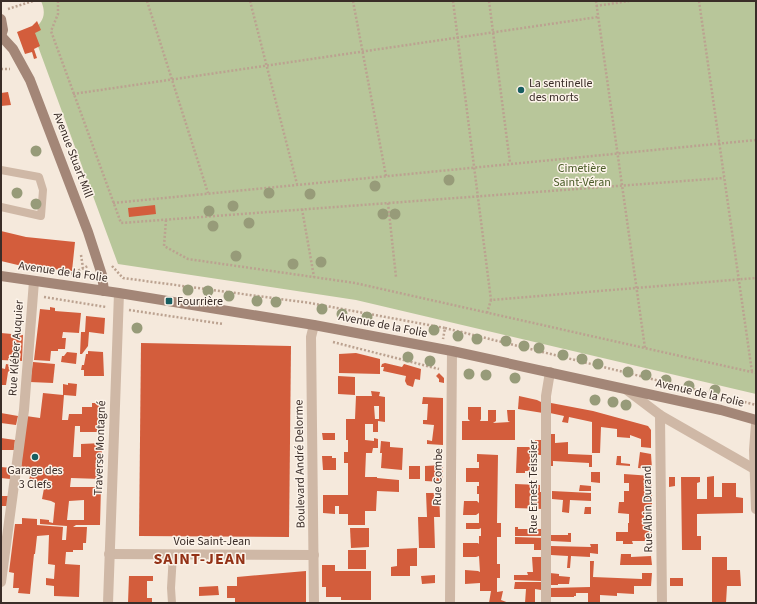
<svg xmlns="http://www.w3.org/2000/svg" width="757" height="604" viewBox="0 0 757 604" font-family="'Source Sans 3',sans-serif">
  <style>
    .green { fill: #b8c69a }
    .building { fill: #d35d3c; fill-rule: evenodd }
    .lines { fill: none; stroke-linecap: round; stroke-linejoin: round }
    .path { stroke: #bba290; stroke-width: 2.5; stroke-dasharray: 2 2; stroke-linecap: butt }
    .lane { stroke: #cfb8a6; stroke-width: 8 }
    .street { stroke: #cfb8a6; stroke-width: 10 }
    .secondary { stroke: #a38677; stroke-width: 10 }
    .tree { fill: #979b79 }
    .poi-dot { fill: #185e61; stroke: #fcf3e9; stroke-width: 1.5 }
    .labels { text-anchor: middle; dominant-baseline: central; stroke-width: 3; stroke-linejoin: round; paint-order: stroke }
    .poi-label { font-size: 12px; fill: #3a2d28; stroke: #fcf3e9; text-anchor: start }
    .street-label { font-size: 12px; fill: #3a2d28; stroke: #fcf3e9 }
    .park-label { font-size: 12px; fill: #4a5c28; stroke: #fcf3e9 }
    .district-label { font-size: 16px; font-weight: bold; letter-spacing: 1px; fill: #933217; stroke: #fcf3e9 }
  </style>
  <rect width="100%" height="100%" fill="#f5e9dc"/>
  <!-- green -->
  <path class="green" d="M41,1H756V394L356,300L118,264L32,30C43,23 47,14 41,1Z"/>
  <!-- building -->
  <g class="building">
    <path d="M37,21L41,30L35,33L40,46L34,49L37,58L34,59L32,52L25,54L17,32L32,26Z"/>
    <path d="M8,92L11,105L1,106V93Z"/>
    <path d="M155,205L156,214L129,217L128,208Z"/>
    <path d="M1,231L26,237L75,242L72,271L22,266L1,261Z"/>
    <path d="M50,307L55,308V311L81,313L79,333L63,332L62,338H66L65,349H58V351H51L50,361L34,360L40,309L50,310Z"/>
    <path d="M86,316L105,318L104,334L89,332L88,346L82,354H80L81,332H85Z"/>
    <path d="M1,333L23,335L22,361L1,360Z"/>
    <path d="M141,343L291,346L289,537L139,536Z"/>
    <path d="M88,351L103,352L104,376H84V370H81L82,365H84L86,354H88Z"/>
    <path d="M67,352L77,353L76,364L61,362L62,356H64Z"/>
    <path d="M356,353L380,359V374L339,373V354Z"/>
    <path d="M33,362L55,364L53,383L30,382Z"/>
    <path d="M385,363L402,367L404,364L421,369L420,380L415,379L413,387L407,385L405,381L406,376L383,371L384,367H381L382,364Z"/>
    <path d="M6,364L12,365V372H8L6,385H1V368L5,369Z"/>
    <path d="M439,373L444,378V383L439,382V379L436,376Z"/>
    <path d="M338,376L355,377V395L338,394Z"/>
    <path d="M68,383L77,384L76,396L64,395L62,420H68L69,414H82V407H92V403H103V407H98V432H80V426H75L73,457H81V444L102,443L101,479L71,478L70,487H101L100,525H76L73,527H87L86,543H83V550H73V552H66L65,564L80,565L79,597L54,596V586L46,585V578L54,579L55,565L48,564L49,535L37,536L35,554H34L30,594L18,593L19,588H13L14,573L9,572L15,524H22V518L37,519V525L63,527L62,540H66L67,526L40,524V519L49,520V522L53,523L55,503L51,501L42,499L45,483L29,481L31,470L21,468L26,416L40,418L43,393L63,395V384L68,385ZM84,500V520H67L69,501Z"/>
    <path d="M371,391L380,392L379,396L385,397V422L378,421V432H373V424H365V440L374,441V438L378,439V448H373L372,453H366L365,477H377V478L399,480V492L377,491L376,511H365V525H348V514H339V506H335V514L323,513V495H348V463H344V452H348V440H346V419H355L356,396H372ZM374,406H379V419H375Z"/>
    <path d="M519,396L537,400L541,402L543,413L518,409Z"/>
    <path d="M423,397L443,398V445L427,444V440L432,441L434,425L423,424V420H427L428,404H422Z"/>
    <path d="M551,403L593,411L648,426L651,430V448L641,447V439L630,435V438L617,437V429L601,427L600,453H592V422L569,417L568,423L562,422L564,416L550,413Z"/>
    <path d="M468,407H481V419L480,421H488V410H496V421L493,423L510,422L508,421L507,410H515V440H462V421H470L468,419Z"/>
    <path d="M1,413L18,416L16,425L1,423Z"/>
    <path d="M322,433H335V440H323Z"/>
    <path d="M550,434H555V443L568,442V454L592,455V467H589V463L553,461V466H551Z"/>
    <path d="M1,438L15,440L14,450H1Z"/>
    <path d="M535,440H543V455H536V471H525V473H516L517,447H535Z"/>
    <path d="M381,441L390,442V447L403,448L402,470L381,468L382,453H380Z"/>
    <path d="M640,452L651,454L652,469L638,468Z"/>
    <path d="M477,454L498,455L497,523H501V537H497V564H500V578H497V592L503,591L501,600L509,603H489L491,591H480V583L465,584V570L478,571L480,572L479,556L476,557H463V543H478L479,544V536H481V528L479,529H466V523H479V513L476,515H463L464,501H477L479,503V494H477V486H479V482H466V468H479V462H477Z"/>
    <path d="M322,456H332V458H336V470H323Z"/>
    <path d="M617,456H621V463L630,464V466L616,465Z"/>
    <path d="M443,465L442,482L425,481V466Z"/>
    <rect x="409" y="466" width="11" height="13"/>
    <path d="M1,467L11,468L10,479L1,478Z"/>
    <path d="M591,472H600V483L591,482Z"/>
    <path d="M624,474L652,476V514H644V523H649V532H652L651,541H632L633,544H623V541H616V532H628V523H629V514L618,513L619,502H624V491H629V483H624Z"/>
    <path d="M714,476V497H722V483H736V497L743,498V513L697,514V536H701V550H682L681,477H700V482L697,483V499H707V477Z"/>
    <path d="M669,477H675V486L669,487Z"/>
    <path d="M515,484L540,485V492H542L543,509L515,508Z"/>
    <path d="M580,485L591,486V491H579Z"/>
    <path d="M552,491L591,493V501L570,500L569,513L562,512L563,500L552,499Z"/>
    <path d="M426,493H439L440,517H434L435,548H419L418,517H427Z"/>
    <path d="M1,496H8L7,506H1Z"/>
    <path d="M585,507H591V514H584Z"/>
    <path d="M515,527H518V529H543V536H515Z"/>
    <path d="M350,528H369V547L351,548Z"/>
    <path d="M568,533H571V542L551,541V535H568Z"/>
    <path d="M515,537L545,538L543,550H534V544H515Z"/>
    <path d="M590,544H598V554L590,553V557L571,556L570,568H567L568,556L551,555V546L591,547Z"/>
    <path d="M417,548V566H410V576H391V567L397,566V549Z"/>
    <rect x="348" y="550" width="18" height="19"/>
    <path d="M621,554H631V557L651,556L652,565H620Z"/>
    <path d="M532,557H542L541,581L514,580V575H528L527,572H533Z"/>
    <path d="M712,557H727V570H740L741,586H727L726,603H712Z"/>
    <path d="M590,561H594L593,577L642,579V573H652L651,586H634V594L617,593V596L600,595V603H588V593H576V596H574V597H550V588L590,587Z"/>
    <path d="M322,565H335V571H371V600H341V597H326V587H322Z"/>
    <path d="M306,571V603H235V598H227V586H237V577Z"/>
    <path d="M550,573L559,574V576L570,577L569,584H558V585H550Z"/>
    <path d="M435,575V583L422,584L421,576Z"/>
    <path d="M129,576H153V581H147V598H152V603H128Z"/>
    <rect x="670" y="578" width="13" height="8"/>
    <path d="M515,582H541V590L535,589V603H525L526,589H514Z"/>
    <path d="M218,586L219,595L199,596V587Z"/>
  </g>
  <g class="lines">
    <!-- path -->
    <g class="path">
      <path d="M58,1V14L51,31L121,223L724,178"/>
      <path d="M147,1L208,193"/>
      <path d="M250,1L297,184"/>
      <path d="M353,1L386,176"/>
      <path d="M453,1L491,300"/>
      <path d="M489,1L510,163"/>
      <path d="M596,1L645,348"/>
      <path d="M699,1L752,372"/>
      <path d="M596,6L629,1"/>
      <path d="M8,9L33,1"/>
      <path d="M1,69H10"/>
      <path d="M73,94L598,17"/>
      <path d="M113,203L756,140"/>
      <path d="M388,203L396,277"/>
      <path d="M302,209L314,277"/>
      <path d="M166,220L164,246L188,259L355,283L756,373"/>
      <path d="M81,255L83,268"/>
      <path d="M112,266L123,278L310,303L445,328L443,339"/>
      <path d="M71,274L88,266"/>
      <path d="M44,297L106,307"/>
      <path d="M129,310L223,324"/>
      <path d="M487,313L491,300L756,278"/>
      <path d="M445,328L717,395"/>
      <path d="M333,342L439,369"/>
      <path d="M729,398L756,405"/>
    </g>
    <!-- lane -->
    <g class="lane">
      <path d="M1,170L39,177L43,190L41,216L1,207"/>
      <path d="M172,603L171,588L173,554"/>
    </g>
    <!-- street -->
    <g class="street">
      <path d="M314,325L311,337L314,603"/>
      <path d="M627,390L660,415L756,470"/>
      <path d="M660,415L662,603"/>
      <path d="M756,424L754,450L756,509"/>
      <path d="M109,554L314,555"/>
      <path d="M1,582L24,410L34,281"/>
      <path d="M108,603L119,293"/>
      <path d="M450,603L452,351"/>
      <path d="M546,603V396L550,372"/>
    </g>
    <!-- secondary -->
    <g class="secondary">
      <path d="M1,19L3,30L1,36"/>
      <path d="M1,36L13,49L30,80L88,232L102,275L104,291"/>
      <path d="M1,276L119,293L314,325L452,351L721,410L756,420"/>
    </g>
  </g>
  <!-- trees -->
  <g class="tree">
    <circle cx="36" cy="151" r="5.5"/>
    <circle cx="449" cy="180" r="5.5"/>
    <circle cx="375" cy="186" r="5.5"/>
    <circle cx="17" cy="193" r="5.5"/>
    <circle cx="269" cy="193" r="5.5"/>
    <circle cx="310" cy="194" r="5.5"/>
    <circle cx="36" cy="204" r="5.5"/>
    <circle cx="233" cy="206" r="5.5"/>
    <circle cx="209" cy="211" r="5.5"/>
    <circle cx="383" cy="214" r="5.5"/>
    <circle cx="395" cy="214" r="5.5"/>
    <circle cx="249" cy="223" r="5.5"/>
    <circle cx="213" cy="226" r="5.5"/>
    <circle cx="236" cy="256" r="5.5"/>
    <circle cx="321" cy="262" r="5.5"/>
    <circle cx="293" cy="264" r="5.5"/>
    <circle cx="188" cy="290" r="5.5"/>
    <circle cx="208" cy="291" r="5.5"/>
    <circle cx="229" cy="296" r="5.5"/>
    <circle cx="257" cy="301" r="5.5"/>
    <circle cx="276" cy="302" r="5.5"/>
    <circle cx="322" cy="309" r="5.5"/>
    <circle cx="342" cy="314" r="5.5"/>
    <circle cx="367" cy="317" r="5.5"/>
    <circle cx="137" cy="328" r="5.5"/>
    <circle cx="434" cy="330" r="5.5"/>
    <circle cx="458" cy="336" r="5.5"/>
    <circle cx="477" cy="339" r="5.5"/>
    <circle cx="506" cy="341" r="5.5"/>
    <circle cx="524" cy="346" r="5.5"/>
    <circle cx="539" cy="348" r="5.5"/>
    <circle cx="563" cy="355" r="5.5"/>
    <circle cx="408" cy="357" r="5.5"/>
    <circle cx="582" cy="359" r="5.5"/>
    <circle cx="430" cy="361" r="5.5"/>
    <circle cx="598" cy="364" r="5.5"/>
    <circle cx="628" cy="372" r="5.5"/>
    <circle cx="469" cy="374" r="5.5"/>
    <circle cx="486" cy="375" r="5.5"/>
    <circle cx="646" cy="375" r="5.5"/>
    <circle cx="515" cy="378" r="5.5"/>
    <circle cx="666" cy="380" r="5.5"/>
    <circle cx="689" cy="386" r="5.5"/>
    <circle cx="715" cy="390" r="5.5"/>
    <circle cx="595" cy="400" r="5.5"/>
    <circle cx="613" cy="402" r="5.5"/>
    <circle cx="626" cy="405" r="5.5"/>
  </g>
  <!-- markers -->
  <g class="poi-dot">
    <circle cx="521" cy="90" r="4"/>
    <rect x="165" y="297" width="8" height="8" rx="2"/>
    <circle cx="35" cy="457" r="4"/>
  </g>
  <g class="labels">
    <!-- poi labels -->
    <g class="poi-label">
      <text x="529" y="83">La sentinelle<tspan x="529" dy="14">des morts</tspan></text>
      <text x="177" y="301">Fourrière</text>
      <text x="35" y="470" text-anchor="middle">Garage des<tspan x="35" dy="14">3 Clefs</tspan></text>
    </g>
    <!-- street labels -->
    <g class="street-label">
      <text transform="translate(73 155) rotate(69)">Avenue Stuart Mill</text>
      <text transform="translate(63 272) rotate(8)">Avenue de la Folie</text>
      <text transform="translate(383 325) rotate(11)">Avenue de la Folie</text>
      <text transform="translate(16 348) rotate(-86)">Rue Kléber Auquier</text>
      <text transform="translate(700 393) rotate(13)">Avenue de la Folie</text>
      <text transform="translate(100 448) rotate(-88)">Traverse Montagné</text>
      <text transform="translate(300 464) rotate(-91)">Boulevard André Delorme</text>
      <text transform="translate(438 477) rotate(-89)">Rue Combe</text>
      <text transform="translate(533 487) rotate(-90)">Rue Ernest Teissier</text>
      <text transform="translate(648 509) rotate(-91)">Rue Albin Durand</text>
      <text x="212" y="541">Voie Saint-Jean</text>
    </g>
    <!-- park labels -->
    <g class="park-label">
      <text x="582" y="168">Cimetière<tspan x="582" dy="14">Saint-Véran</tspan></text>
    </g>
    <!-- district labels -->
    <g class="district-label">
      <text x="200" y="559">SAINT-JEAN</text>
    </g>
  </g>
  <!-- border -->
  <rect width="757" height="604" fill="none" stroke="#3a2d28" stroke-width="4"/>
</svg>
